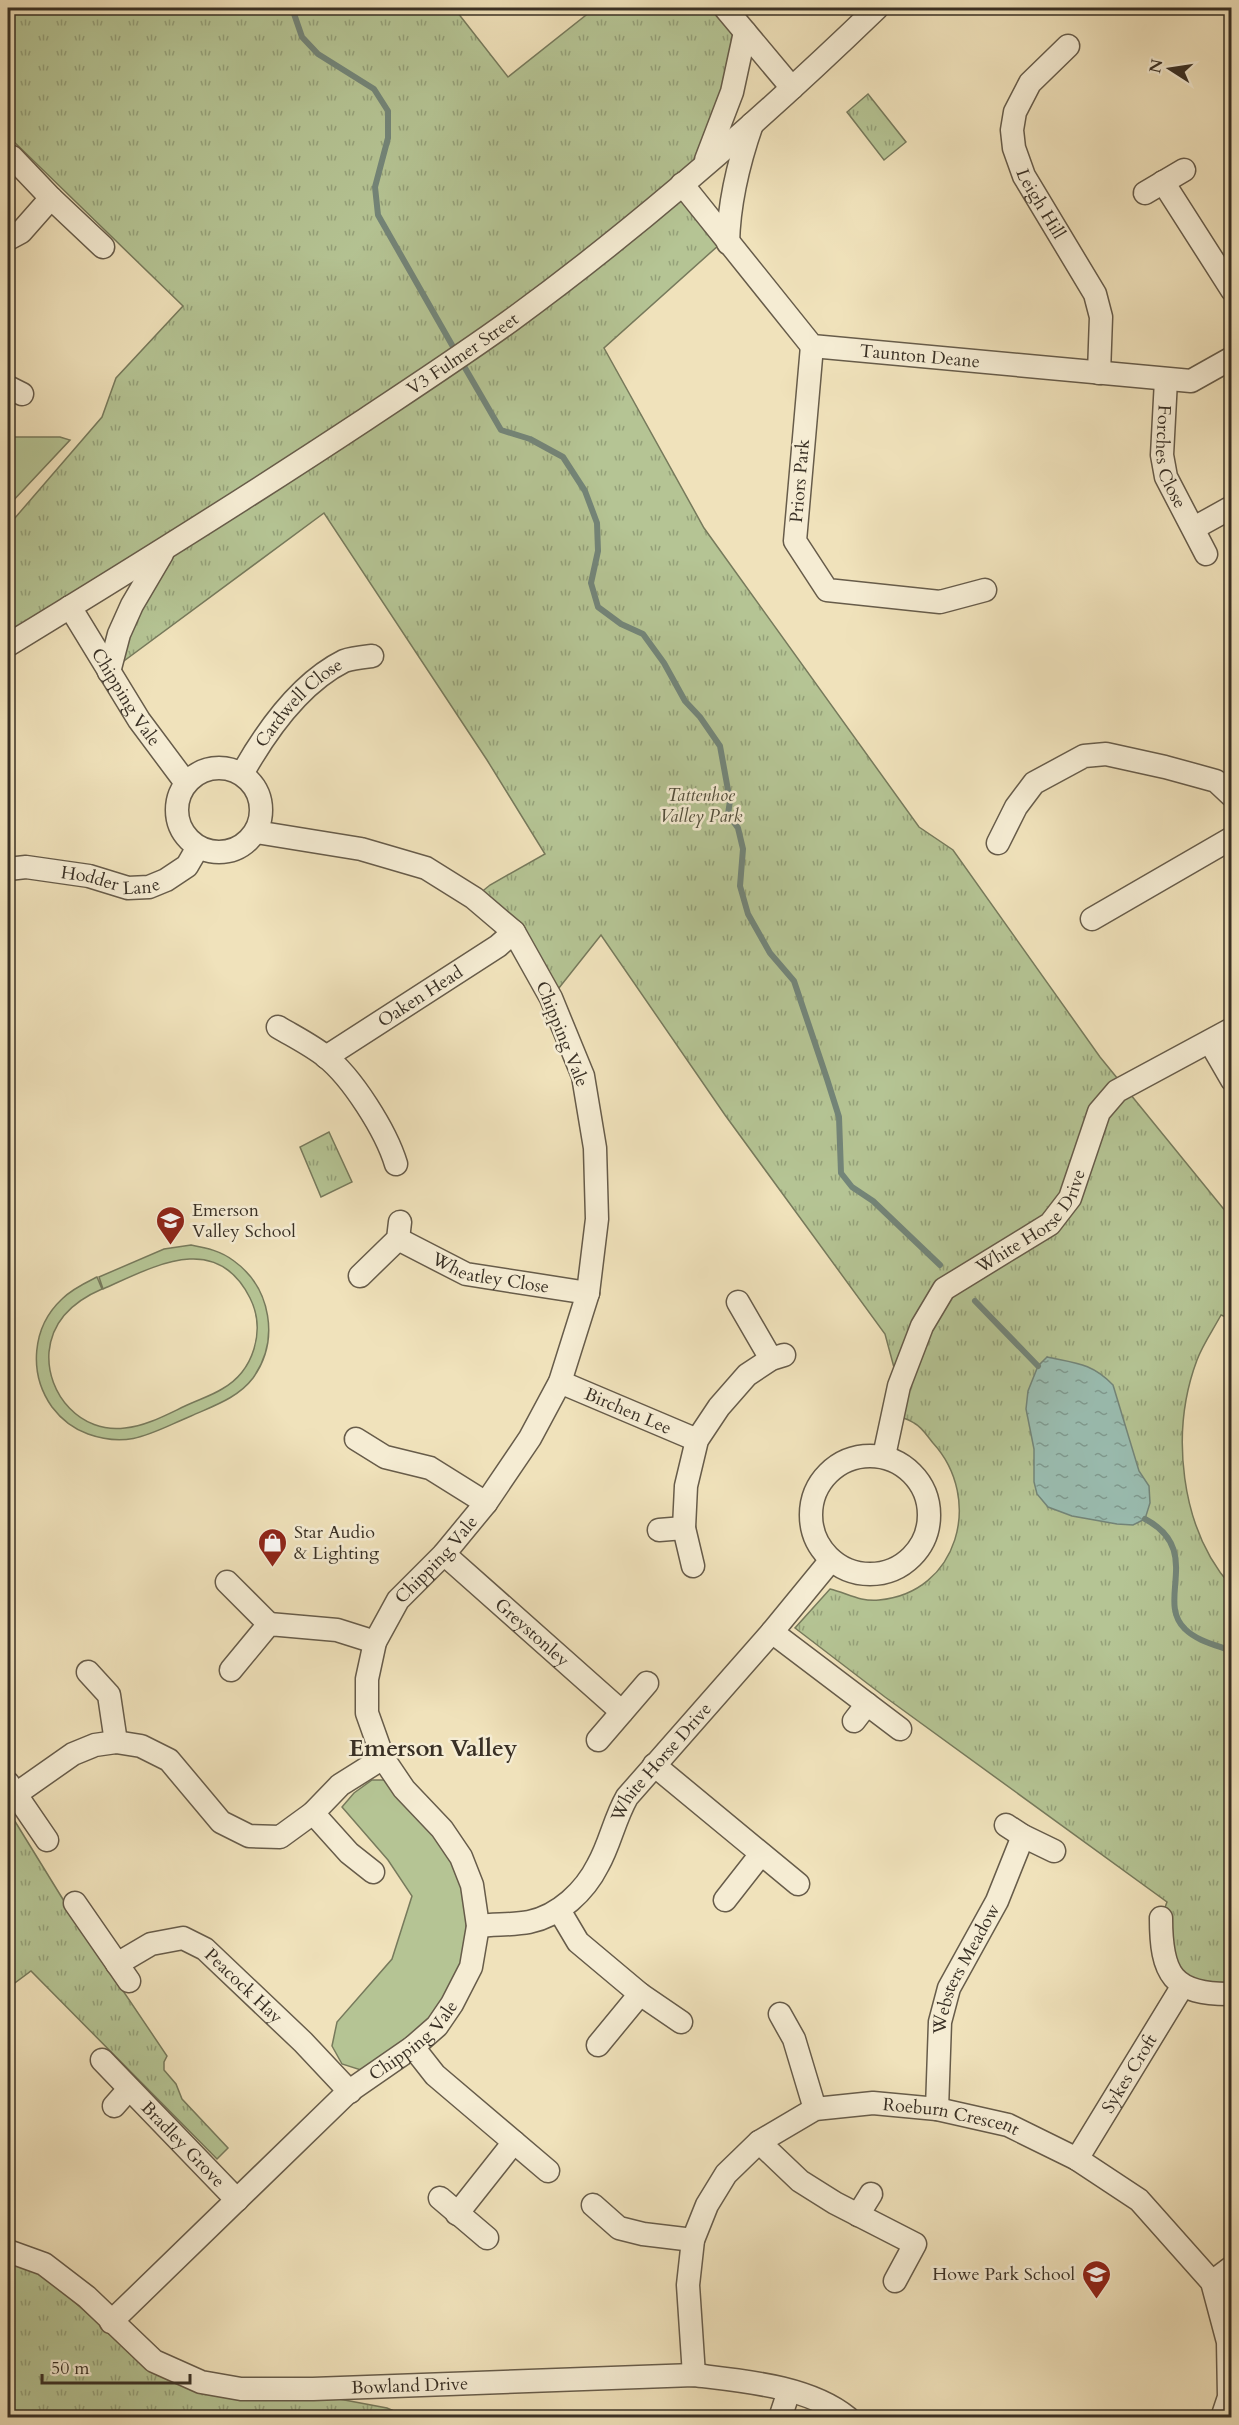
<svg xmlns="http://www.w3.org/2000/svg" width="1239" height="2425" viewBox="0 0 1239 2425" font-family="Cardo,serif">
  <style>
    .grass { fill: #b5c494; stroke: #777a5c; stroke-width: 1.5 }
    .park { fill: url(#park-tufts); stroke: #777a5c; stroke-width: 1.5 }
    .water { fill: url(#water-ripples); stroke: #738579; stroke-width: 1.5 }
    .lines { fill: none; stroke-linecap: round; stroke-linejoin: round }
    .stream { stroke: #738579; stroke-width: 6 }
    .minor-casing { stroke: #675c4a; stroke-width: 25 }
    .minor { stroke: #f5ecd3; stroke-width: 22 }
    .labels { text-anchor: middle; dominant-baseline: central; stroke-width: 5; stroke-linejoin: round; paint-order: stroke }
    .street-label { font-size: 18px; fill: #393025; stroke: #f5ecd3 }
    .park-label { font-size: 18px; font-style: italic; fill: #524e3b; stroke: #f5ecd3 }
    .poi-label { font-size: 18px; fill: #393025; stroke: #f5ecd3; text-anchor: start }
    .district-label { font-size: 24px; font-weight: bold; fill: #393025; stroke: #f5ecd3 }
  </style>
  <defs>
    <pattern id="park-tufts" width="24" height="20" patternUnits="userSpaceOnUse" patternTransform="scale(1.5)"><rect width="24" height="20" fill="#b5c494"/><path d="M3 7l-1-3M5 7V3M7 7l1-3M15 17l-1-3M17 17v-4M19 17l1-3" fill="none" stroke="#94a079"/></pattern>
    <pattern id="water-ripples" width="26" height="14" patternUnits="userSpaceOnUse" patternTransform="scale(1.5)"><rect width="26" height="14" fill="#9abdb1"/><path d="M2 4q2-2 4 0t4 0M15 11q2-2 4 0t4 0" fill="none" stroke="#7f9a90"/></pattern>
  </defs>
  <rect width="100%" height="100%" fill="#f0e2bb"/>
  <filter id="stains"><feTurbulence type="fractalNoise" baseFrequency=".00333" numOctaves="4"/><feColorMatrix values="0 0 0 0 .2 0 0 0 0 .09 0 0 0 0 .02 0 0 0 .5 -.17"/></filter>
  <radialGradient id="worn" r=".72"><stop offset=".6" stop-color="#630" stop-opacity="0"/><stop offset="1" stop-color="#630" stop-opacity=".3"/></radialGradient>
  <!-- grass -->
  <g class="grass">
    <path d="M8,437H60L70,440L10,504H8Z"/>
    <path d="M191,1245C207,1248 221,1251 234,1261C271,1288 280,1340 253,1378C238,1398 213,1406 191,1416C153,1432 130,1449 88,1434C74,1429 61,1419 52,1407C28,1373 32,1327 62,1299C72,1289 85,1283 97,1277L102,1289C74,1301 52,1320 49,1352C46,1394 81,1434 125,1428C146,1426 166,1415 185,1406C197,1400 211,1396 222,1389C254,1371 266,1330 250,1298C216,1230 153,1267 103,1289L99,1277L164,1249Z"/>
    <path d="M372,1780H384L427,1822L464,1882L471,1932L461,1975L441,2008L407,2041L364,2071L342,2064L332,2046L337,2022L392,1959L412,1896L388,1860L342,1807L354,1793Z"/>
  </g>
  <!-- park -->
  <g class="park">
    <path d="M8,8H454L508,77L595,8H725L745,32L732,92L682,184L720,244L604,348L704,528L919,827L953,850L1100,1057L1231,1218V1319L1221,1315C1213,1330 1203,1344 1197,1360C1170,1432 1180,1528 1231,1586V1994L1182,1987L1161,1918L1167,1902L885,1697L795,1628L830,1589C847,1593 860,1602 879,1600C958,1593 984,1499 933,1443C928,1437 922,1427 914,1423C908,1419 900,1417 893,1414L899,1386L885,1334L725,1115L601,935L551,998L474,898L490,885L545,854L487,760L324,513L109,672L163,552L8,645V526L102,417L116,378L183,306L8,136Z"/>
    <path d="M868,94L906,142L884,160L847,112Z"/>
    <path d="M329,1132L352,1182L321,1197L300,1147Z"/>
    <path d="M8,1810L80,1927L167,2056L164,2062V2070L176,2084L182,2099L228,2148L217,2159L31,1971L8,1988Z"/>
    <path d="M8,2259L27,2260L112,2335L212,2375L387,2408L408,2417L8,2418Z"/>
  </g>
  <!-- water -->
  <path class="water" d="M1047,1357C1075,1363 1092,1363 1113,1385L1139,1471L1149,1486L1150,1503L1145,1519L1133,1525L1117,1524L1072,1516L1048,1507L1037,1494L1034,1482V1449L1026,1409L1028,1391L1038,1366Z"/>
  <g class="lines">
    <!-- stream -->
    <g class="stream">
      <path d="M292,8L302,37L318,54L374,89L388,111V138L375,187L378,215L456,352"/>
      <path d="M461,361L501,430L530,439L563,457L585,491L597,523L598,551L591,583L598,607L621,624L643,634L664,663L685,701L700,717L720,746L730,801L728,814L738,828L743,849L740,886L748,914L770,953L794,981L827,1079L839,1117L841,1173L852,1187L873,1201L940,1265"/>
      <path d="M975,1301L1038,1366"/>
      <path d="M1145,1519C1204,1550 1155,1601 1185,1629C1197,1641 1216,1645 1232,1651"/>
    </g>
    <defs>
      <g id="minor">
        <path d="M725,8L792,88"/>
        <path id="s1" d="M1068,46L1030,83L1015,112L1012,130L1014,148L1024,176L1095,294L1101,317L1099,373"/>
        <path d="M12,157L51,198L103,247"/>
        <path d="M706,160L732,92L745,32"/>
        <path d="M1163,182L1232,290"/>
        <path id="s2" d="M682,184L812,346L1191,381L1232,358"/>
        <path d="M1145,193L1184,170"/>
        <path d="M8,239L21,232L51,198"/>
        <path d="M728,243C729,201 738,164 752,124"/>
        <path d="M812,346L795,541L827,590L940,602L985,590"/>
        <path id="s3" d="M1166,380L1162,455L1166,477L1206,554"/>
        <path d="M8,387L22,394"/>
        <path d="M1194,528L1232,507"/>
        <path id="s4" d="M70,607L139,720L186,783"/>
        <path id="s5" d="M8,645C128,572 248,497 366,419C414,387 463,355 510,321C639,227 762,119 877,8"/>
        <path d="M109,672L119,634L132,605L162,554"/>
        <circle cx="219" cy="810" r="42"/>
        <path id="s6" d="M242,774C265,733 300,683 344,661C352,658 363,657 372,656"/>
        <path d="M998,843L1016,807L1034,783L1084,756L1106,754L1165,767L1216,781L1232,796"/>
        <path id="s7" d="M8,869L26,867L89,876L128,888L149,887L166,880L187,866L198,847"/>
        <path d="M1092,919L1232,838"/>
        <path d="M278,1027C293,1036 311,1045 325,1056C352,1077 386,1131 396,1164"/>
        <path d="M1210,1042L1232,1080"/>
        <path id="s8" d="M326,1057L498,946L514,932"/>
        <path id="s9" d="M398,1239L466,1274L588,1293"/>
        <path d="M360,1276L398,1239L400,1222"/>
        <path d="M738,1302L771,1359"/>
        <path id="s10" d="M560,1382L697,1440"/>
        <path d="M356,1439L385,1457L430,1468L486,1503"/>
        <circle cx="870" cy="1515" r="59"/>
        <path id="s11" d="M884,1456L899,1386L922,1326L944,1289L1050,1224L1070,1198L1099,1112L1117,1091L1232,1029"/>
        <path d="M659,1530L684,1528"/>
        <path id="s12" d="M444,1554L622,1712"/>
        <path d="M693,1566L684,1528L686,1486L697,1440L719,1407L747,1375L771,1359L784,1355"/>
        <path d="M227,1582L269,1624"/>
        <path d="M772,1632L900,1729"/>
        <path d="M231,1670L269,1624L337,1630L375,1642"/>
        <path d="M88,1672L109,1695L116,1742"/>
        <path d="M854,1721L867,1704"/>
        <path d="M598,1740L647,1683"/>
        <path d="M654,1765L798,1884"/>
        <path d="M8,1783L47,1840"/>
        <path d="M16,1794L73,1754L95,1745L116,1742L141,1746L169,1760L221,1822L249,1836L280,1837L313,1813L340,1785L383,1758"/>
        <path d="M313,1813L349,1853L373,1872"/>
        <path d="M1006,1825L1023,1836L1054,1851"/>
        <path d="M725,1900L761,1854"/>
        <path d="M75,1903L129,1981"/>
        <path d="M559,1910L578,1942L640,1994L681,2022"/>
        <path d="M1161,1918C1161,1974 1172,1995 1232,1994"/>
        <path id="s13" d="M478,1926C495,1924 513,1925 529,1922C559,1916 585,1891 598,1865C610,1844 614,1820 627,1797L772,1632L831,1560"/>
        <path id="s14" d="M117,1964L151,1944L183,1938L205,1949L303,2042L350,2092"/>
        <path d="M780,2014L794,2039L815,2109"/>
        <path d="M598,2045L640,1994"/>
        <path d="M413,2047L435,2075L548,2171"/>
        <path id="s15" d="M102,2060L237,2200"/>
        <path d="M114,2106L129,2089"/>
        <path id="s16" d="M937,2109L940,2022L949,1988L997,1901L1023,1836"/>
        <path d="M759,2142L800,2181L835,2203L915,2244L895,2281"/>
        <path id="s17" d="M1077,2159L1182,1987"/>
        <path d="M440,2198L487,2238"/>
        <path d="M593,2205L619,2228L643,2234L693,2240"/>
        <path d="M457,2214L514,2142"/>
        <path d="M858,2215L871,2194"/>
        <path id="s18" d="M8,2251L44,2264L87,2297L154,2361L201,2382L241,2389H313L694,2375C743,2381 809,2386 848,2418"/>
        <path d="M1212,2282L1232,2267"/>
        <path id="s19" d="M111,2322L348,2092L413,2047L437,2026L452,2004L471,1967L478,1926L472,1885L461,1857L442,1829L404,1789L383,1758L367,1713V1679L375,1642L398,1600L444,1554L486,1503L530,1438L560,1382L588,1293L597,1219L595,1148L583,1076L551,998L514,932L474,898L426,868L361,849L256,832"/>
        <path id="s20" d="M694,2375L688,2285L693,2240L707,2205L726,2174L759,2142L815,2109L873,2103L937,2109L1008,2125L1077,2159L1139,2200L1212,2282L1228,2342L1229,2397L1222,2418"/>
        <path d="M780,2418L789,2391"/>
      </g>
    </defs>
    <!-- minor casing -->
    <use href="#minor" class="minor-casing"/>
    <!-- minor -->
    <use href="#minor" class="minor"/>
  </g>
  <!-- icons -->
  <defs>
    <symbol id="school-pin" viewBox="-11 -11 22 30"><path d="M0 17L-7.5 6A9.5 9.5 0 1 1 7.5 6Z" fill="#8f2418" stroke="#f5ecd3"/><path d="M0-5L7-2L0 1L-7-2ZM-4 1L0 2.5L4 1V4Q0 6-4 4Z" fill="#fff"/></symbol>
    <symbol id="shop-pin" viewBox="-11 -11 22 30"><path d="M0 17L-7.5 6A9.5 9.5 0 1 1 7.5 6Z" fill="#8f2418" stroke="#f5ecd3"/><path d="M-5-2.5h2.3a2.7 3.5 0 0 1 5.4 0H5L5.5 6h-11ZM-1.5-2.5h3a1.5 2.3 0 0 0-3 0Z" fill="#fff"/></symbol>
  </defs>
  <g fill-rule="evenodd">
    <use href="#school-pin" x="154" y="1204" width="33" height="45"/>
    <use href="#shop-pin" x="256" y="1526" width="33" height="45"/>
    <use href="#school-pin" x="1080" y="2258" width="33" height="45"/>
  </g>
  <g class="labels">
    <!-- street labels -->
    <g class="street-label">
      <text stroke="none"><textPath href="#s1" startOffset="184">Leigh Hill</textPath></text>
      <text stroke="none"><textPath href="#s5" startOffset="540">V3 Fulmer Street</textPath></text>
      <text stroke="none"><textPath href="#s2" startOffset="316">Taunton Deane</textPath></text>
      <text stroke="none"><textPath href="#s3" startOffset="78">Forches Close</textPath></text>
      <text transform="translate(800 481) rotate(-85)">Priors Park</text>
      <text stroke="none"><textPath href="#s4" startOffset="106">Chipping Vale</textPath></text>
      <text stroke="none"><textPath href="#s6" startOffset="92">Cardwell Close</textPath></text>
      <text stroke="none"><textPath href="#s7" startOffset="104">Hodder Lane</textPath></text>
      <text stroke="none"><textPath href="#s8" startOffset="112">Oaken Head</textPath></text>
      <text transform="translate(562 1034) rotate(68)">Chipping Vale</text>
      <text stroke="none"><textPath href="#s11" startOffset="292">White Horse Drive</textPath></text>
      <text stroke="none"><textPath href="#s9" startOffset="100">Wheatley Close</textPath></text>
      <text stroke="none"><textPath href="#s10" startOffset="74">Birchen Lee</textPath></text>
      <text stroke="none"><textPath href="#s19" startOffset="972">Chipping Vale</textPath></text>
      <text stroke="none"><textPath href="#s12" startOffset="118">Greystonley</textPath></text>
      <text stroke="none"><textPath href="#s13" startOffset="266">White Horse Drive</textPath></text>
      <text stroke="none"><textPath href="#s16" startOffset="146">Websters Meadow</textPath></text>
      <text stroke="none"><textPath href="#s14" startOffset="150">Peacock Hay</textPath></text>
      <text stroke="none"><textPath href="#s19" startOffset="414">Chipping Vale</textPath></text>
      <text stroke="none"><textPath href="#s17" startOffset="100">Sykes Croft</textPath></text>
      <text stroke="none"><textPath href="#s20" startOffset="458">Roeburn Crescent</textPath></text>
      <text stroke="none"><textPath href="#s15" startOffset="117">Bradley Grove</textPath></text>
      <text stroke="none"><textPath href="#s18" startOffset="446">Bowland Drive</textPath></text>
    </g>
    <!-- park labels -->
    <g class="park-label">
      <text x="701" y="795">Tattenhoe<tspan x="701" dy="21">Valley Park</tspan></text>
    </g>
    <!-- poi labels -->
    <g class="poi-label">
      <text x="192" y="1210">Emerson<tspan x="192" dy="21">Valley School</tspan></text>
      <text x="294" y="1532">Star Audio<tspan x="294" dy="21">&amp; Lighting</tspan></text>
      <text x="1075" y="2274" text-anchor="end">Howe Park School</text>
    </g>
    <!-- district labels -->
    <g class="district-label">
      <text x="433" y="1748">Emerson Valley</text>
    </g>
  </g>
  <!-- margin -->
  <rect width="1239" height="2425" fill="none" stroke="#f0e2bb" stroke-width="30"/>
  <rect x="9" y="9" width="1221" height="2407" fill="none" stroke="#393025" stroke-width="3"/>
  <rect x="15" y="15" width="1209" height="2395" fill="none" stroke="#393025" stroke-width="1.5"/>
  <!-- north arrow -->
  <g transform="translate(1170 69) rotate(282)" stroke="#f5ecd3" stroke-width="4.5" paint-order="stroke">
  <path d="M0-4.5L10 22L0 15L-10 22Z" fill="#393025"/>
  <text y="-9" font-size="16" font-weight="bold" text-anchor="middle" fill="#393025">N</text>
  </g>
  <!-- scale -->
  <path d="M42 2374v9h148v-9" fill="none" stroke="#393025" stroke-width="3"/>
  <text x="51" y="2374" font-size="18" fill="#393025" stroke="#f5ecd3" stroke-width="4.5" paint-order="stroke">50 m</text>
  <rect width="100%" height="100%" filter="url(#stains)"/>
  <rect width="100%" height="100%" fill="url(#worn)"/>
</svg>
